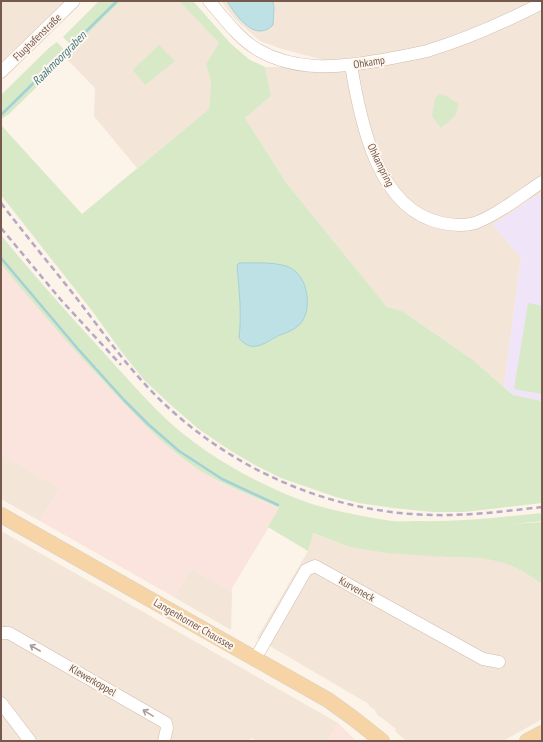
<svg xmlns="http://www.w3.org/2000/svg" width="543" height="742" viewBox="0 0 543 742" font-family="'PT Sans Narrow',sans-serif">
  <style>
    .residential { fill: #f3e5d7 }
    .commercial { fill: #fbe4dd }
    .education { fill: #f0e5f8 }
    .green { fill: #d7e9c7; fill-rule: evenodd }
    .water { fill: #bee1e5; stroke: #a4d1d6 }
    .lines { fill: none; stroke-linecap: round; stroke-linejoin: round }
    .stream { stroke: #a4d1d6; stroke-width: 2.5 }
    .minor-casing { stroke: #cfbdb1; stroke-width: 13 }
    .major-casing { stroke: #d8d1cd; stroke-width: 16 }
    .minor { stroke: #fff; stroke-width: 12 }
    .major { stroke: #f6d4a5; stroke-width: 15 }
    .rail { stroke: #b6a7c5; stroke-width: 2.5; stroke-dasharray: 6 4; stroke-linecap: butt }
    .oneway { stroke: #ac9b94 }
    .labels { text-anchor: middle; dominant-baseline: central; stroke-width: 4; stroke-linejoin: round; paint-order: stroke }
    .street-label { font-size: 11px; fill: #75594d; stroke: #fef7ef }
    .water-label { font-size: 12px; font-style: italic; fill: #447980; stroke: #fef7ef }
  </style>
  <rect width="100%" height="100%" fill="#fcf3e9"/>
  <!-- residential -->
  <g class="residential">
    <path d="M1,1H69L1,67Z"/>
    <path d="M121,1H179L219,43L206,64L211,83L209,109L137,168L94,116L95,88L66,58L68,54Z"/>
    <path d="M221,1H542V192L493,225L521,258L504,387L473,360L402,311L387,307L287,184L245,118L271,96L265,67H287L327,61L282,49L260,41L236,20Z"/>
    <path d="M1,454L60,488L40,521L1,499Z"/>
    <path d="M1,531L338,723L327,741H255L253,738L247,741H1Z"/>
    <path d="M312,533L350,547L447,557L482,558L504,563L514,567L524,572L542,584V719L503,741H406L395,731L396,729L378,715L374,709L369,706V704L275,649L257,638L308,551Z"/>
    <path d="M191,568L232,592L231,630L174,597Z"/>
  </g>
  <!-- commercial -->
  <g class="commercial">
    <path d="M1,264L98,376L151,431L176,454L194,467L221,483L280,509L232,588V592L191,568L174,597L40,521L60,488L1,454Z"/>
    <path d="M338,723L356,741H327Z"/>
  </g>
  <!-- education -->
  <path class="education" d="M542,192V401L513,395L504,387L521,258L493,225Z"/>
  <!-- green -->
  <g class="green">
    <path d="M99,1H121L74,48L63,37Z"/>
    <path d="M179,1H193L231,44L250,60L265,67L271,96L245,118L287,184L387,307L402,311L473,360L513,395L542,401V503L464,512H433L393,508L359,503L336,497L281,478L255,465L231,451L200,430L173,407L144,380L121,351L93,312L1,195V125L82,214L209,109L211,83L206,64L219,43ZM239,263H261L280,264L301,277L307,292L308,304L293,329L277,337L239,338C242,313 239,290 237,265Z"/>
    <path d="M57,42L68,54L66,58L9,114L1,119V95L49,48Z"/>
    <path d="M159,45L175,61L145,85L133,70Z"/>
    <path d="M440,94L448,97L459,104L455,116L441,128L432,116L435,98Z"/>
    <path d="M1,235C31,272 63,308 95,343C118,368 140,394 164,417C201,453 258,485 306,502C332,511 365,517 392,521C401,522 410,521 418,521C460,522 501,517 542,513V521L511,524L542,522V584L524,572L514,567L504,563L482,558L447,557L388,553L350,547L313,533L308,551L268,527L279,508C250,495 219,484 193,466C165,447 142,422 119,398C78,355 39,310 1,264Z"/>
    <path d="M528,303L542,306V394L514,389Z"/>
  </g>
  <!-- water -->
  <g class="water">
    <path d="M227,1H273L274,8L273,25C255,43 236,16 227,1Z"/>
    <path d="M239,263C251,263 270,262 282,265C287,266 292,268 296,272C309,283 312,313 299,325C294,330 286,333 280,335C265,342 253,355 239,338C242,313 239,291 237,265Z"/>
  </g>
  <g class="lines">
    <!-- stream -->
    <g class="stream">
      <path d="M1,115L117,1"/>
      <path d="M1,258L78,349L124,400L148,424L179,451L222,479L278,505"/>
    </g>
    <defs>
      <g id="minor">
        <path d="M209,1C224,18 238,38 258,50C295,71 336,68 376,61C393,58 410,55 427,51C467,39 505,22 542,3"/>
        <path d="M351,65C360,120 377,210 442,223C452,225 465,226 475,223C487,219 497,212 507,206C519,198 530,190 542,182"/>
        <path d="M1,72L74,1"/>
        <path d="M1,633H9L166,723L167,728L164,741"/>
        <path d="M255,659L306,570L315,566L483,659L499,662"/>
        <path d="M1,703L30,741"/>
      </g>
      <g id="major">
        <path d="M1,515L328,700L353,718L382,741"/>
        <path d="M527,741L542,733"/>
      </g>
    </defs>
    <!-- minor casing -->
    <use href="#minor" class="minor-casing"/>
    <!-- major casing -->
    <use href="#major" class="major-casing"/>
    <!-- minor -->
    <use href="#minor" class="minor"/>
    <!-- major -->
    <use href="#major" class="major"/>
    <!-- rail -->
    <g class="rail">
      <path d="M1,203C26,236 53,268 78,300C107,338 135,378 171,410C242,474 335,513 432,515C469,516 506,511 542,507"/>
      <path d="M1,228L61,300L121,365"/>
    </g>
  </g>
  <!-- one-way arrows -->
  <defs><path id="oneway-shaft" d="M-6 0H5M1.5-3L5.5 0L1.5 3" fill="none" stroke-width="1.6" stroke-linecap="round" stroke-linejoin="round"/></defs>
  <g class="oneway">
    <use href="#oneway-shaft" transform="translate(35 648) rotate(-150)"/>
    <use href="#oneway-shaft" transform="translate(148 713) rotate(-149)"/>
  </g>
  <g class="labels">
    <!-- street labels -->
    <g class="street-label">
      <text transform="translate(37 37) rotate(-44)">Flughafenstraße</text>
      <text transform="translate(369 62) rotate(-9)">Ohkamp</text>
      <text transform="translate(381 165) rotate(64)">Ohkampring</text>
      <text transform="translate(357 589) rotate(29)">Kurveneck</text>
      <text transform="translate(194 624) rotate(30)">Langenhorner Chaussee</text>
      <text transform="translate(93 680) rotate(30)">Klewerkoppel</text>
    </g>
    <!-- water labels -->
    <g class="water-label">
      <text transform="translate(59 58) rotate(-45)">Raakmoorgraben</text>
    </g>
  </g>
  <!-- border -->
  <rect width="543" height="742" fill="none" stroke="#75594d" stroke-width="4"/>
</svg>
